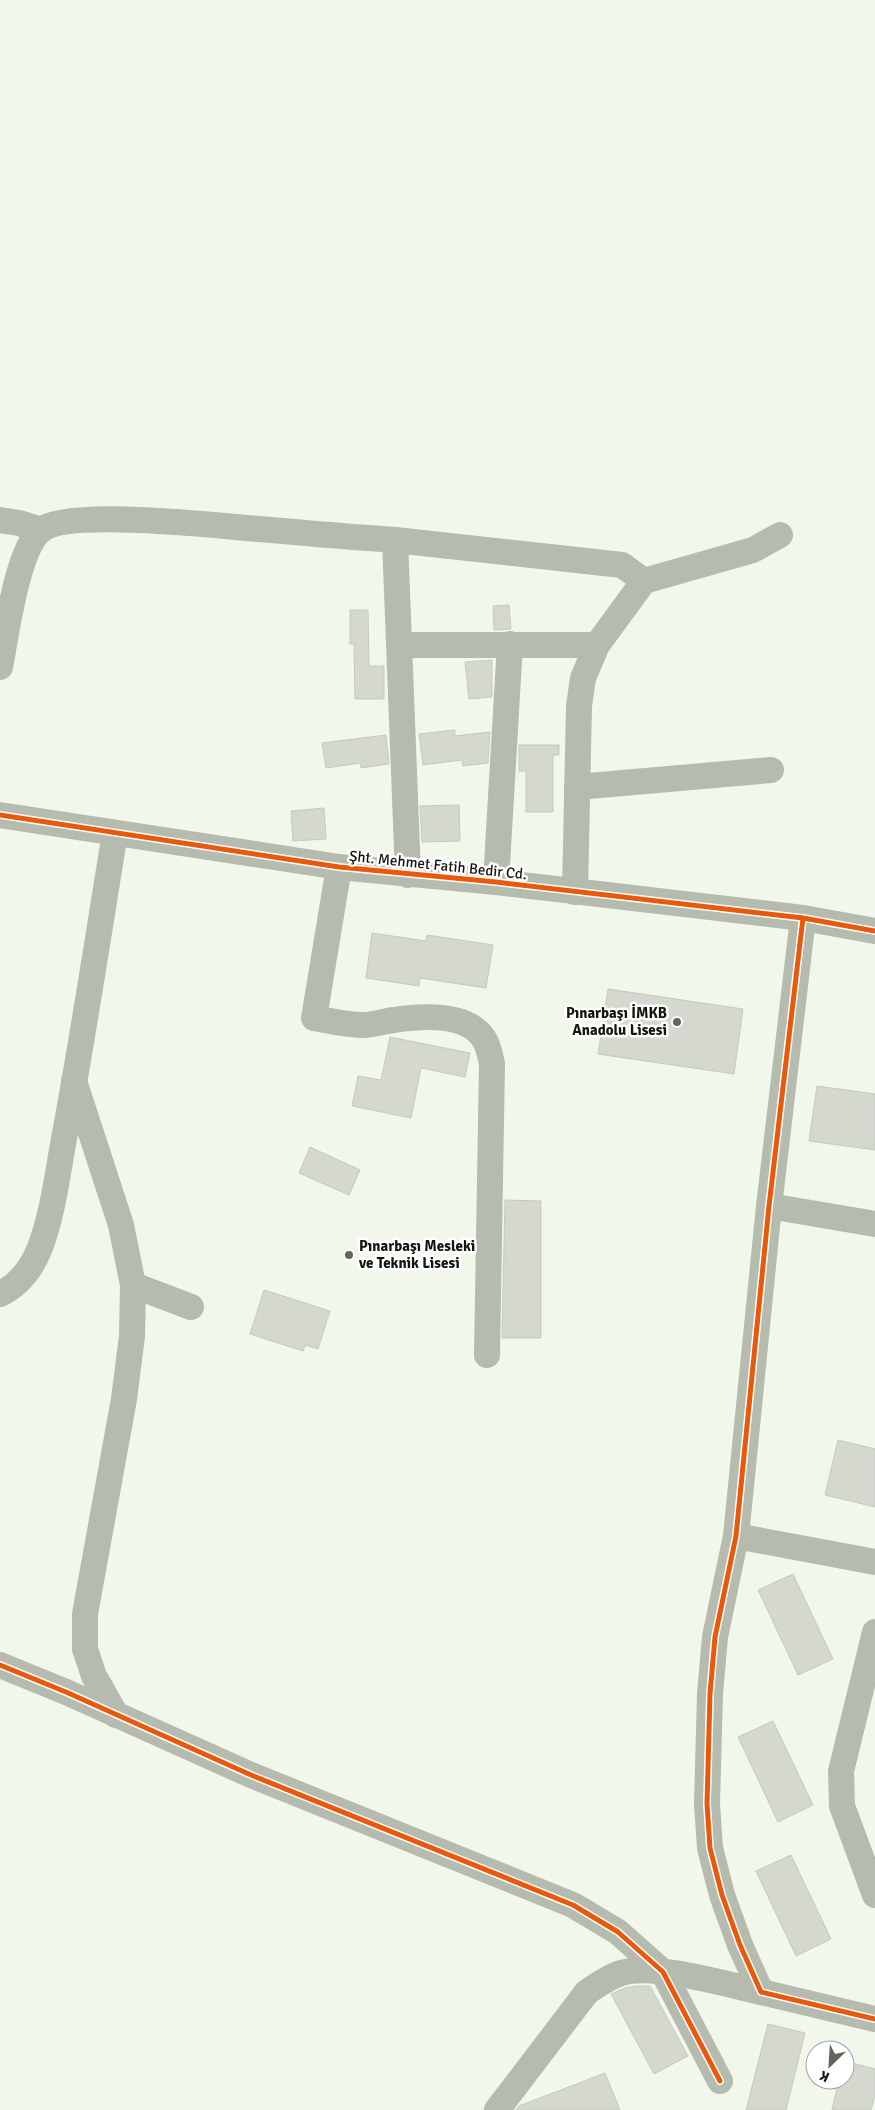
<svg xmlns="http://www.w3.org/2000/svg" width="875" height="2110" viewBox="0 0 875 2110" font-family="Signika,sans-serif">
  <style>
    .building { fill: #d4d8cf; stroke: #c5c9c0 }
    .lines { fill: none; stroke-linecap: round; stroke-linejoin: round }
    .minor { stroke: #b5bbae; stroke-width: 26 }
    .cycleway-casing { stroke: #fff; stroke-width: 8 }
    .cycleway { stroke: #e8590c; stroke-width: 5 }
    .poi-dot { fill: #61655c; stroke: #fff; stroke-width: 2 }
    .labels { text-anchor: middle; dominant-baseline: central; stroke-width: 5; stroke-linejoin: round; paint-order: stroke }
    .street-label { font-size: 15px; fill: #13160f; stroke: #fff }
    .poi-label { font-size: 15px; font-weight: bold; fill: #13160f; stroke: #fff; text-anchor: end }
  </style>
  <rect width="100%" height="100%" fill="#f2f7ec"/>
  <!-- building -->
  <g class="building">
    <path d="M509,605L511,629L494,630L493,606Z"/>
    <path d="M350,610H368L369,666H384V699H355L354,644H350Z"/>
    <path d="M492,660V697L469,699L465,662Z"/>
    <path d="M455,730V736L490,732L488,763L463,766L462,760L423,765L419,734Z"/>
    <path d="M386,735L389,764L361,768L360,763L326,768L322,743Z"/>
    <path d="M519,745H559V755H553V812H526V771H519Z"/>
    <path d="M459,805L460,841L422,842L420,806Z"/>
    <path d="M324,808L326,839L293,841L291,811Z"/>
    <path d="M372,933L426,941L427,935L493,945L486,988L420,978L419,986L366,978Z"/>
    <path d="M608,989L743,1009L734,1074L598,1054Z"/>
    <path d="M390,1037L470,1053L465,1077L421,1068L411,1118L352,1106L358,1076L381,1080Z"/>
    <path d="M817,1086L875,1094V1150L809,1141Z"/>
    <path d="M310,1147L360,1170L349,1195L299,1173Z"/>
    <path d="M505,1200L541,1201V1338H502Z"/>
    <path d="M264,1290L330,1311L318,1349L305,1345L303,1351L250,1334Z"/>
    <path d="M838,1440L875,1449V1507L825,1495Z"/>
    <path d="M793,1574L833,1659L798,1675L758,1590Z"/>
    <path d="M773,1721L813,1805L778,1822L738,1737Z"/>
    <path d="M791,1855L831,1939L796,1956L756,1871Z"/>
    <path d="M637,1986H650L688,2056L654,2074L611,1994L625,1988Z"/>
    <path d="M768,2024L805,2033L786,2110H746Z"/>
    <path d="M845,2061L875,2069V2095L871,2110H832L839,2080H845Z"/>
    <path d="M605,2073L620,2110H516L519,2106Z"/>
  </g>
  <g class="lines">
    <!-- minor -->
    <g class="minor">
      <path d="M0,520L19,523L41,530"/>
      <path d="M395,540L622,565L644,581"/>
      <path d="M399,645H597"/>
      <path d="M0,667C6,637 17,549 41,530C69,508 219,526 259,529C304,533 350,537 395,540L408,875"/>
      <path d="M577,787L771,770"/>
      <path d="M0,815L339,867L496,882L803,918L875,931"/>
      <path d="M339,867L314,1018C330,1021 346,1025 363,1025C373,1025 384,1021 394,1020C421,1016 467,1012 484,1039C489,1047 490,1055 492,1064L487,1355"/>
      <path d="M496,882L510,644"/>
      <path d="M575,892L579,706L583,678L597,645L644,581L753,550L780,535"/>
      <path d="M803,918L769,1206L736,1536L715,1637L710,1694L707,1804L710,1848L722,1895L740,1945L761,1992L875,2019"/>
      <path d="M74,1081L121,1225L133,1285L132,1336L124,1399L85,1614V1649L94,1676L116,1715"/>
      <path d="M769,1206L875,1224"/>
      <path d="M133,1285L191,1307"/>
      <path d="M0,1294C19,1285 31,1269 39,1250C54,1212 58,1168 66,1128C84,1030 99,931 115,833"/>
      <path d="M736,1536L875,1562"/>
      <path d="M875,1632L841,1771L842,1806L875,1895"/>
      <path d="M0,1665L66,1692L251,1775L573,1905L618,1932L663,1972L720,2081"/>
      <path d="M497,2110L587,1992C598,1985 608,1977 621,1973C655,1963 725,1984 761,1992"/>
    </g>
    <defs>
      <g id="cycleway">
        <path d="M0,815L339,867L496,882L803,918L875,931"/>
        <path d="M803,918L769,1206L736,1536L715,1637L710,1694L707,1804L710,1848L722,1895L740,1945L761,1992L875,2019"/>
        <path d="M0,1665L66,1692L251,1775L573,1905L618,1932L663,1972L720,2081"/>
      </g>
    </defs>
    <!-- cycleway casing -->
    <use href="#cycleway" class="cycleway-casing"/>
    <!-- cycleway -->
    <use href="#cycleway" class="cycleway"/>
  </g>
  <!-- markers -->
  <g class="poi-dot">
    <circle cx="677" cy="1022" r="5"/>
    <circle cx="349" cy="1255" r="5"/>
  </g>
  <g class="labels">
    <!-- street labels -->
    <g class="street-label">
      <text transform="translate(438 865) rotate(6)">Şht. Mehmet Fatih Bedir Cd.</text>
    </g>
    <!-- poi labels -->
    <g class="poi-label">
      <text x="667" y="1013">Pınarbaşı İMKB<tspan x="667" dy="17">Anadolu Lisesi</tspan></text>
      <text x="359" y="1246" text-anchor="start">Pınarbaşı Mesleki<tspan x="359" dy="17">ve Teknik Lisesi</tspan></text>
    </g>
  </g>
  <!-- north arrow -->
  <g transform="translate(830 2065) rotate(205)"><circle r="24" fill="#ffffff" stroke="#a1a29f"/>
  <path d="M0-4L9 19L0 12L-9 19Z" fill="#61655c"/>
  <text y="-8" font-size="14" font-weight="bold" text-anchor="middle" fill="#13160f">K</text>
  </g>
</svg>
